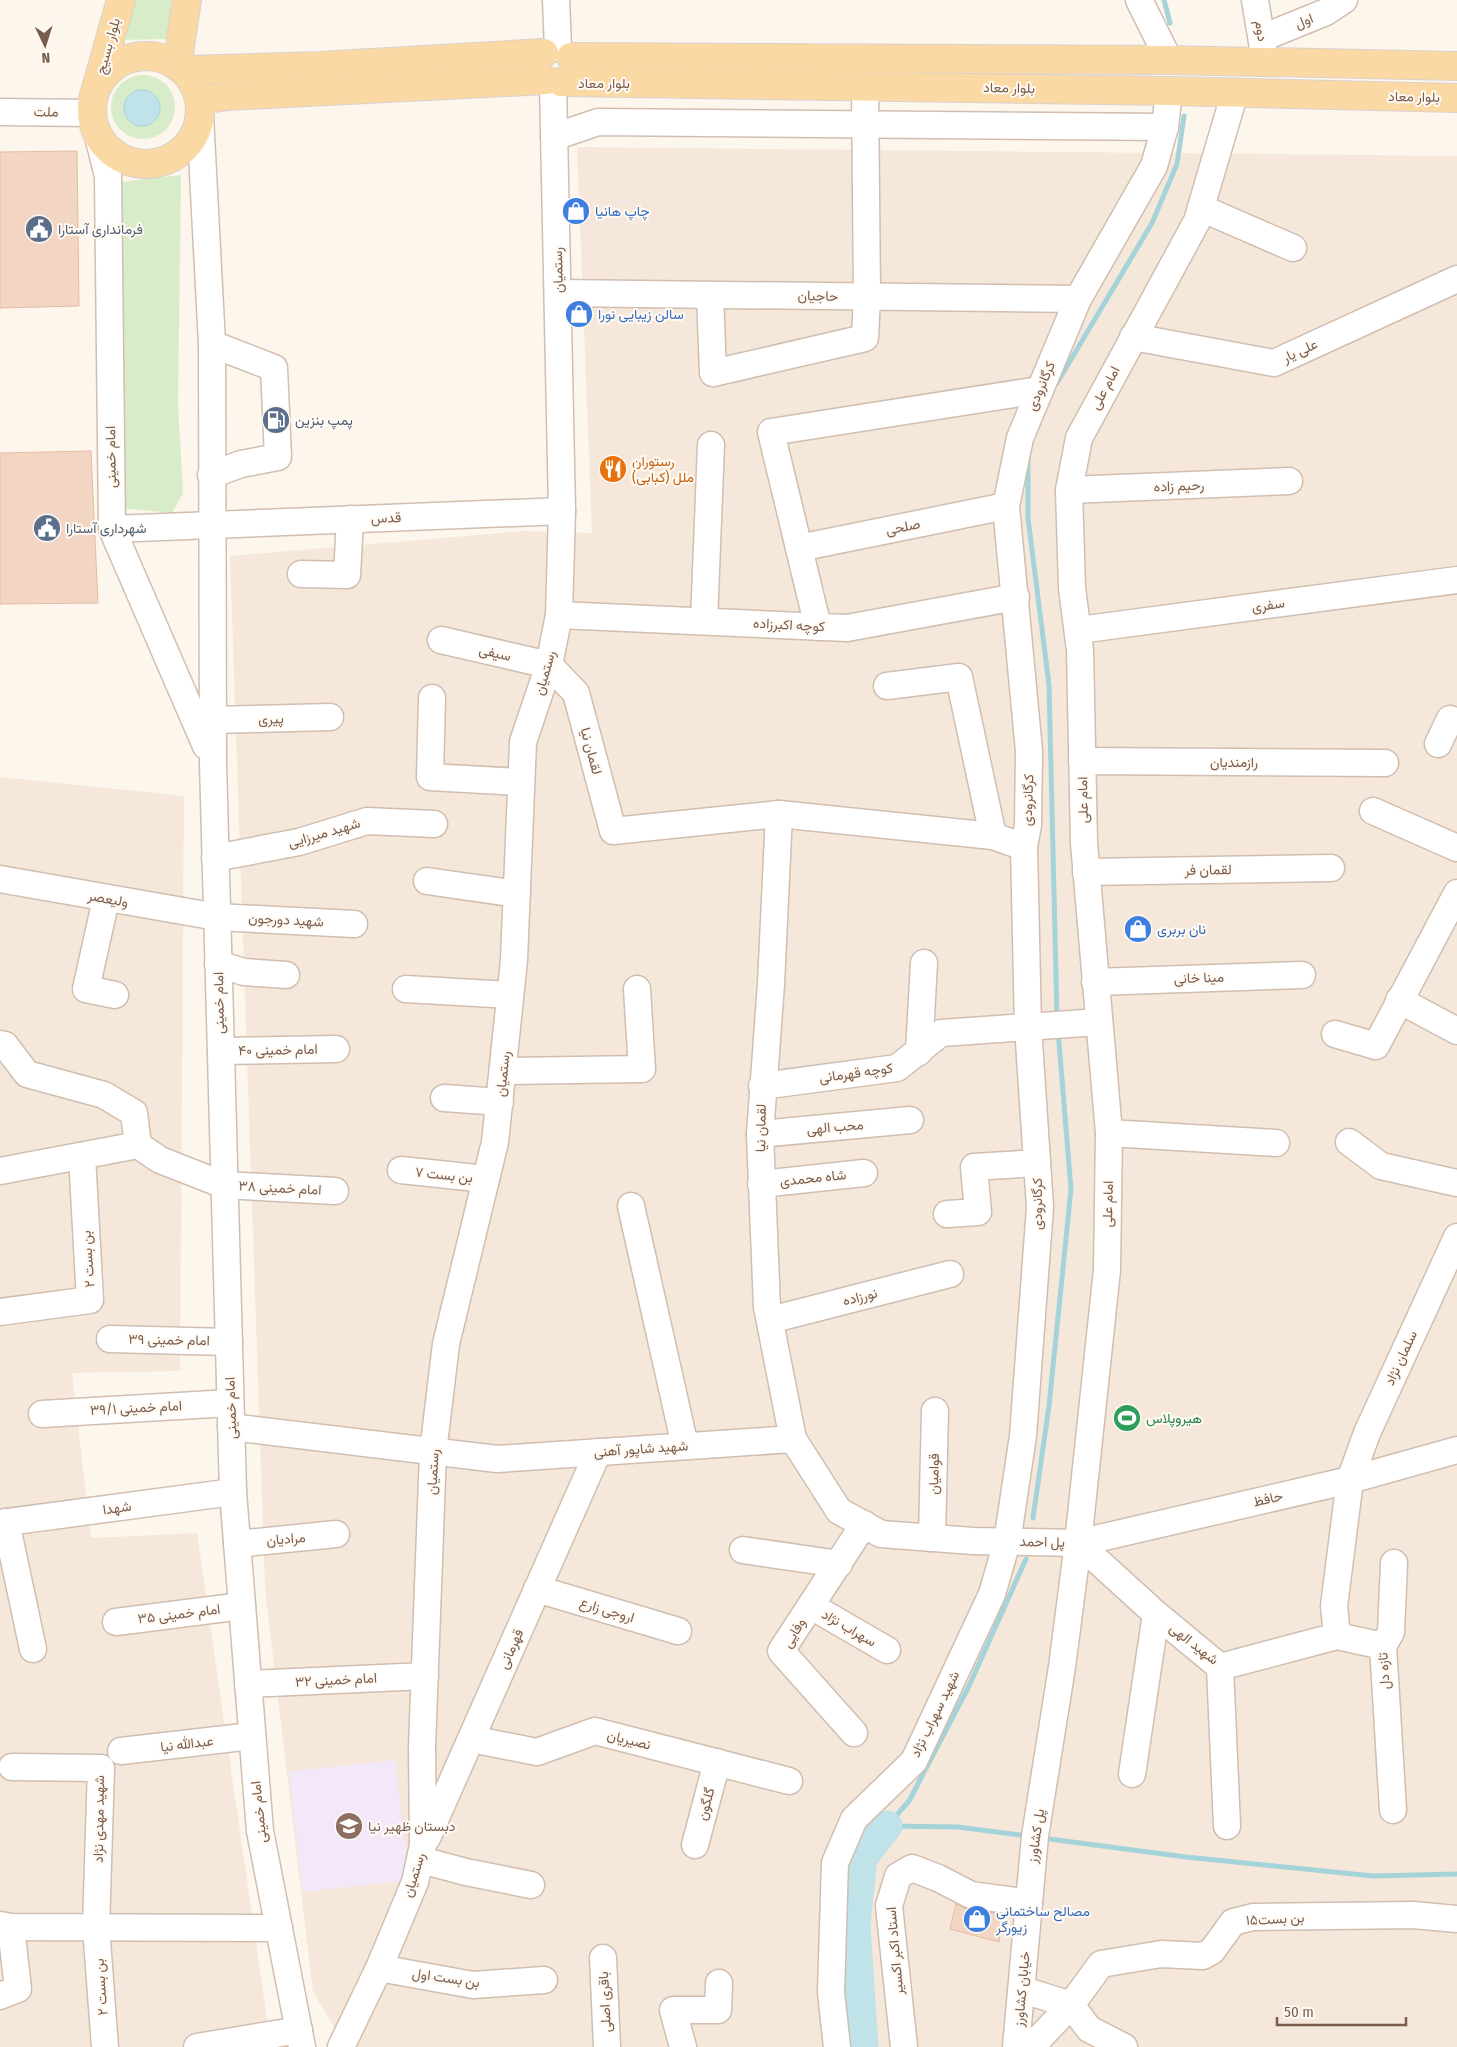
<svg xmlns="http://www.w3.org/2000/svg" width="1457" height="2047" viewBox="0 0 1457 2047" font-family="'Fira Sans Condensed',Vazirmatn,sans-serif">
  <style>
    .residential { fill: #f5e8da }
    .education { fill: #f3e8fa }
    .green { fill: #d8ecc9 }
    .water { fill: #bfe3e8; stroke: #a5d3da }
    .lines { fill: none; stroke-linecap: round; stroke-linejoin: round }
    .stream { stroke: #a5d3da; stroke-width: 5 }
    .river { stroke: #bfe3e8; stroke-width: 31 }
    .building { fill: #f3d5c3; stroke: #e6bba3 }
    .minor-casing { stroke: #d1beb0; stroke-width: 29 }
    .major-casing { stroke: #dad1cd; stroke-width: 30 }
    .minor { stroke: #fff; stroke-width: 26 }
    .major { stroke: #fbd9a5; stroke-width: 28 }
    .labels { text-anchor: middle; dominant-baseline: central; stroke-width: 4; stroke-linejoin: round; paint-order: stroke }
    .street-label { font-size: 14px; fill: #7a5c4d; stroke: #fffaf3 }
    .shop-label { font-size: 14px; fill: #366cbe; stroke: #fffaf3; text-anchor: start }
    .service-label { font-size: 14px; fill: #4e5e75; stroke: #fffaf3; text-anchor: start }
    .food-label { font-size: 14px; fill: #c56008; stroke: #fffaf3; text-anchor: start }
    .leisure-label { font-size: 14px; fill: #27864d; stroke: #fffaf3; text-anchor: start }
    .education-label { font-size: 14px; fill: #785e54; stroke: #fffaf3; text-anchor: start }
  </style>
  <rect width="100%" height="100%" fill="#fdf6ec"/>
  <!-- residential -->
  <g class="residential">
    <path d="M577,147L1457,156V2047H346L313,1992L265,1589L230,556L524,531L592,533Z"/>
    <path d="M0,777L184,796L180,1371L72,1373L91,1538L197,1533L271,2047H0Z"/>
  </g>
  <!-- education -->
  <path class="education" d="M395,1760L409,1880L303,1892L289,1772Z"/>
  <!-- green -->
  <g class="green">
    <path d="M130,0H171L169,39L116,40Z"/>
    <circle cx="143" cy="107" r="32"/>
    <path d="M181,175L178,404L183,493L172,513L120,508L121,182Z"/>
  </g>
  <!-- water -->
  <circle class="water" cx="142" cy="108" r="18"/>
  <g class="lines">
    <!-- stream -->
    <g class="stream">
      <path d="M1164,0L1170,23"/>
      <path d="M1057,383L1152,223L1177,164L1184,116"/>
      <path d="M1028,458V518L1049,685L1057,1018"/>
      <path d="M1033,1518L1049,1406L1071,1189L1058,1031"/>
      <path d="M887,1826L958,1827L1028,1836"/>
      <path d="M887,1826L909,1801L969,1686L1026,1559"/>
      <path d="M1042,1838L1186,1857L1373,1876L1457,1874"/>
    </g>
    <!-- river -->
    <path class="river" d="M863,2047L855,1925L862,1858L887,1826"/>
  </g>
  <!-- building -->
  <g class="building">
    <path d="M77,151L79,306L0,308V152Z"/>
    <path d="M91,451L98,603L0,604V453Z"/>
    <path d="M956,1904L969,1910L1002,1914L999,1942L950,1929Z"/>
  </g>
  <g class="lines">
    <defs>
      <g id="minor">
        <path d="M556,0L558,48"/>
        <path d="M1139,0L1169,60"/>
        <path d="M1255,0L1264,54"/>
        <path d="M1262,38L1326,12L1344,0"/>
        <path d="M0,112L92,113"/>
        <path d="M200,116L212,344L213,763L233,1492L260,1831L302,2047"/>
        <path d="M97,132L108,176L112,529L206,746"/>
        <path d="M554,137L598,122L1165,127"/>
        <path d="M1201,208L1293,248"/>
        <path d="M558,293L1078,299"/>
        <path d="M710,295L713,373L865,338L867,297L865,86"/>
        <path d="M1133,337L1274,363L1457,279"/>
        <path d="M211,475L241,464L278,457L274,368L212,344"/>
        <path d="M1069,490L1289,481"/>
        <path d="M112,529L562,511"/>
        <path d="M799,548L1006,506"/>
        <path d="M301,574L347,575L350,519"/>
        <path d="M559,615L847,628L1016,597"/>
        <path d="M704,621L711,445"/>
        <path d="M818,627L771,432L1039,390"/>
        <path d="M1079,630L1457,580"/>
        <path d="M441,640L549,665L576,693L613,831L779,814L993,836L1024,847"/>
        <path d="M887,686L959,677L993,836"/>
        <path d="M432,698L430,777L521,782"/>
        <path d="M212,720L330,717"/>
        <path d="M1438,744L1450,719L1457,722"/>
        <path d="M1082,761L1385,763"/>
        <path d="M1373,811L1457,848"/>
        <path d="M779,814L771,984L760,1134L767,1307L793,1439"/>
        <path d="M215,858L299,842L367,821L434,824"/>
        <path d="M1086,872L1331,868"/>
        <path d="M0,879L217,917L354,924"/>
        <path d="M427,881L517,894"/>
        <path d="M106,899L86,989L115,995"/>
        <path d="M218,964L244,972L286,975"/>
        <path d="M1095,982L1302,975"/>
        <path d="M406,989L510,995"/>
        <path d="M1399,1000L1457,1031"/>
        <path d="M1335,1034L1376,1046L1457,893"/>
        <path d="M0,1044L5,1045L27,1074L104,1095L134,1113L138,1145L160,1160L224,1185L335,1191"/>
        <path d="M221,1051L336,1049"/>
        <path d="M919,1052L924,963"/>
        <path d="M503,1071L642,1069L637,989"/>
        <path d="M762,1086L897,1068L941,1033L1099,1022"/>
        <path d="M444,1098L500,1102"/>
        <path d="M1109,1133L1276,1143"/>
        <path d="M760,1134L910,1120"/>
        <path d="M1349,1142L1381,1166L1457,1183"/>
        <path d="M401,1170L486,1179"/>
        <path d="M0,1171L138,1145"/>
        <path d="M761,1184L864,1173"/>
        <path d="M631,1206L685,1446"/>
        <path d="M947,1214L978,1212L974,1167L1037,1163"/>
        <path d="M0,1312L90,1300L82,1156"/>
        <path d="M770,1320L950,1274"/>
        <path d="M110,1339L229,1342"/>
        <path d="M42,1414L230,1403"/>
        <path d="M231,1427L497,1459L793,1439L839,1511L881,1534L973,1541L1078,1543L1350,1480L1457,1450"/>
        <path d="M6,1522L33,1649"/>
        <path d="M0,1523L233,1492"/>
        <path d="M932,1538L935,1411"/>
        <path d="M1078,1543L1156,1614L1220,1667L1337,1636"/>
        <path d="M237,1544L336,1534"/>
        <path d="M743,1550L839,1564"/>
        <path d="M537,1589L678,1631"/>
        <path d="M811,1606L887,1650"/>
        <path d="M116,1622L242,1606"/>
        <path d="M1383,1646L1391,1632L1394,1563"/>
        <path d="M1220,1667L1227,1826"/>
        <path d="M248,1684L425,1676"/>
        <path d="M854,1733L781,1651L864,1524"/>
        <path d="M471,1739L537,1752L595,1731L789,1781"/>
        <path d="M121,1751L252,1736"/>
        <path d="M12,1767L101,1768L96,1927L105,2047"/>
        <path d="M1132,1774L1156,1614"/>
        <path d="M1393,1810L1383,1646L1337,1636L1334,1606L1350,1480L1367,1433L1457,1237"/>
        <path d="M427,1838L598,1452"/>
        <path d="M695,1845L717,1762"/>
        <path d="M421,1860L466,1872L531,1885"/>
        <path d="M0,1925L11,1927L279,1928"/>
        <path d="M603,1958L607,2047"/>
        <path d="M379,1968L473,1985L544,1980"/>
        <path d="M1023,1990L1071,2005"/>
        <path d="M0,1996L18,1989L11,1927"/>
        <path d="M1071,2005L1089,2029L1124,2047"/>
        <path d="M197,2047L299,2030"/>
        <path d="M341,2047L379,1968L415,1882L423,1845L422,1747L433,1452L446,1344L495,1142L514,960L523,742L549,665L559,615L562,511L553,83"/>
        <path d="M683,2047L673,2010H718L719,1983"/>
        <path d="M837,2047L831,1992L835,1863L854,1819L914,1761L992,1594L1007,1542L1023,1436L1040,1207L1028,1027L1024,847L1028,825L1029,751L1006,506L1020,438L1078,299L1154,166L1165,127L1169,91"/>
        <path d="M904,2047L889,1906L898,1876L912,1868L938,1878L971,1895L1029,1903"/>
        <path d="M1016,2047L1035,1836L1062,1667L1078,1543L1107,1270L1109,1133L1084,843L1080,650L1072,588L1069,490L1079,438L1197,221L1235,92"/>
        <path d="M1031,2047L1071,2005L1101,1964L1161,1954L1203,1956L1212,1951L1233,1922L1253,1917L1413,1915L1457,1919"/>
      </g>
      <g id="major">
        <circle cx="146" cy="110" r="54"/>
        <path d="M571,57L1169,60L1457,66"/>
        <path d="M177,65L187,0"/>
        <path d="M184,70L320,66L544,53"/>
        <path d="M561,82L1169,91L1457,98"/>
        <path d="M97,85L121,0"/>
        <path d="M200,100L228,96L546,80"/>
      </g>
    </defs>
    <!-- minor casing -->
    <use href="#minor" class="minor-casing"/>
    <!-- major casing -->
    <use href="#major" class="major-casing"/>
    <!-- minor -->
    <use href="#minor" class="minor"/>
    <!-- major -->
    <use href="#major" class="major"/>
  </g>
  <!-- icons -->
  <defs>
    <symbol id="shop-disc" viewBox="-11 -11 22 22"><circle r="9.5" fill="#3f7fe0" stroke="#fffaf3"/><path d="M-5-2.5h2.3a2.7 3.5 0 0 1 5.4 0H5L5.5 6h-11ZM-1.5-2.5h3a1.5 2.3 0 0 0-3 0Z" fill="#fff"/></symbol>
    <symbol id="civic-disc" viewBox="-11 -11 22 22"><circle r="9.5" fill="#5c6f8a" stroke="#fffaf3"/><path d="M-.6-6.5H3V-4.5H.6V-3L4-1V1h2V6H-6V1h2V-1L-.6-3ZM-1.2 2.5V6h2.4V2.5Z" fill="#fff"/></symbol>
    <symbol id="fuel-disc" viewBox="-11 -11 22 22"><circle r="9.5" fill="#5c6f8a" stroke="#fffaf3"/><path d="M-5.5-6h7V0h2V4h1.3V-2.5L3-4.5l.8-.8L6-3V5H2.5V1h-1V6h-7ZM-4.2-4.7v3.2H.2V-4.7Z" fill="#fff"/></symbol>
    <symbol id="restaurant-disc" viewBox="-11 -11 22 22"><circle r="9.5" fill="#e8710a" stroke="#fffaf3"/><path d="M-5-6h1v4h1v-4h1v4h1v-4h1v5L-1.5 .5V6h-2V.5L-5-1ZM5-6V6H3V1.5H1.5Q1.5-4 5-6Z" fill="#fff"/></symbol>
    <symbol id="stadium-disc" viewBox="-11 -11 22 22"><circle r="9.5" fill="#2e9e5b" stroke="#fffaf3"/><path d="M0-5a6.5 5 0 1 0 0 10a6.5 5 0 1 0 0-10ZM-3.5-1.8h7v3.6h-7Z" fill="#fff"/></symbol>
    <symbol id="school-disc" viewBox="-11 -11 22 22"><circle r="9.5" fill="#8d6e63" stroke="#fffaf3"/><path d="M0-5L7-2L0 1L-7-2ZM-4 1L0 2.5L4 1V4Q0 6-4 4Z" fill="#fff"/></symbol>
  </defs>
  <g fill-rule="evenodd">
    <use href="#shop-disc" x="560" y="195" width="32" height="32"/>
    <use href="#civic-disc" x="23" y="213" width="32" height="32"/>
    <use href="#shop-disc" x="563" y="298" width="32" height="32"/>
    <use href="#fuel-disc" x="260" y="404" width="32" height="32"/>
    <use href="#restaurant-disc" x="597" y="453" width="32" height="32"/>
    <use href="#civic-disc" x="31" y="512" width="32" height="32"/>
    <use href="#shop-disc" x="1122" y="913" width="32" height="32"/>
    <use href="#stadium-disc" x="1111" y="1402" width="32" height="32"/>
    <use href="#school-disc" x="333" y="1810" width="32" height="32"/>
    <use href="#shop-disc" x="961" y="1903" width="32" height="32"/>
  </g>
  <g class="labels">
    <!-- street labels -->
    <g class="street-label">
      <text transform="translate(1304 21) rotate(-22)">اول</text>
      <text transform="translate(1261 31) rotate(81)">دوم</text>
      <text transform="translate(108 46) rotate(-74)">بلوار بسیج</text>
      <text x="604" y="83">بلوار معاد</text>
      <text transform="translate(1009 88) rotate(1)">بلوار معاد</text>
      <text transform="translate(1414 97) rotate(1)">بلوار معاد</text>
      <text transform="translate(46 112) rotate(1)">ملت</text>
      <text transform="translate(558 270) rotate(-91)">رستمیان</text>
      <text transform="translate(818 296) rotate(1)">حاجیان</text>
      <text transform="translate(1300 351) rotate(-25)">علی یار</text>
      <text transform="translate(1041 386) rotate(-67)">کرگانرودی</text>
      <text transform="translate(1105 388) rotate(-62)">امام علی</text>
      <text transform="translate(111 457) rotate(-91)">امام خمینی</text>
      <text transform="translate(1179 486) rotate(-2)">رحیم زاده</text>
      <text transform="translate(386 518) rotate(-2)">قدس</text>
      <text transform="translate(903 527) rotate(-11)">صلحی</text>
      <text transform="translate(1268 605) rotate(-8)">سفری</text>
      <text transform="translate(789 625) rotate(3)">کوچه اکبرزاده</text>
      <text transform="translate(495 653) rotate(13)">سیفی</text>
      <text transform="translate(545 673) rotate(-74)">رستمیان</text>
      <text transform="translate(271 719) rotate(-1)">پیری</text>
      <text transform="translate(591 751) rotate(75)">لقمان نیا</text>
      <text x="1234" y="762">رازمندیان</text>
      <text transform="translate(1028 800) rotate(-88)">کرگانرودی</text>
      <text transform="translate(1083 800) rotate(-91)">امام علی</text>
      <text transform="translate(324 833) rotate(-16)">شهید میرزایی</text>
      <text transform="translate(1208 870) rotate(-1)">لقمان فر</text>
      <text transform="translate(108 899) rotate(10)">ولیعصر</text>
      <text transform="translate(286 920) rotate(3)">شهید دورجون</text>
      <text transform="translate(1199 978) rotate(-2)">مینا خانی</text>
      <text transform="translate(219 1003) rotate(-91)">امام خمینی</text>
      <text transform="translate(278 1050) rotate(-1)">امام خمینی ۴۰</text>
      <text transform="translate(856 1073) rotate(-8)">کوچه قهرمانی</text>
      <text transform="translate(503 1074) rotate(-84)">رستمیان</text>
      <text transform="translate(835 1127) rotate(-5)">محب الهی</text>
      <text transform="translate(761 1128) rotate(-89)">لقمان نیا</text>
      <text transform="translate(444 1175) rotate(6)">بن بست ۷</text>
      <text transform="translate(813 1178) rotate(-6)">شاه محمدی</text>
      <text transform="translate(280 1188) rotate(3)">امام خمینی ۳۸</text>
      <text transform="translate(1037 1204) rotate(-90)">کرگانرودی</text>
      <text transform="translate(1108 1204) rotate(-89)">امام علی</text>
      <text transform="translate(88 1259) rotate(-94)">بن بست ۲</text>
      <text transform="translate(860 1297) rotate(-14)">نورزاده</text>
      <text transform="translate(169 1340) rotate(1)">امام خمینی ۳۹</text>
      <text transform="translate(1401 1358) rotate(-65)">سلمان نژاد</text>
      <text transform="translate(136 1408) rotate(-3)">امام خمینی ۳۹/۱</text>
      <text transform="translate(231 1408) rotate(-92)">امام خمینی</text>
      <text transform="translate(641 1449) rotate(-4)">شهید شاپور آهنی</text>
      <text transform="translate(433 1472) rotate(-87)">رستمیان</text>
      <text transform="translate(934 1474) rotate(-89)">قوامیان</text>
      <text transform="translate(1268 1499) rotate(-13)">حافظ</text>
      <text transform="translate(117 1508) rotate(-8)">شهدا</text>
      <text transform="translate(286 1539) rotate(-5)">مرادیان</text>
      <text transform="translate(1042 1542) rotate(1)">پل احمد</text>
      <text transform="translate(607 1610) rotate(17)">اروجی زارع</text>
      <text transform="translate(179 1614) rotate(-7)">امام خمینی ۳۵</text>
      <text transform="translate(849 1628) rotate(30)">سهراب نژاد</text>
      <text transform="translate(794 1633) rotate(-59)">وفایی</text>
      <text transform="translate(1194 1644) rotate(38)">شهید الهی</text>
      <text transform="translate(511 1649) rotate(-66)">قهرمانی</text>
      <text transform="translate(1384 1671) rotate(-94)">تازه دل</text>
      <text transform="translate(336 1680) rotate(-3)">امام خمینی ۳۲</text>
      <text transform="translate(935 1714) rotate(-64)">شهید سهراب نژاد</text>
      <text transform="translate(629 1740) rotate(14)">نصیریان</text>
      <text transform="translate(187 1744) rotate(-7)">عبدالله نیا</text>
      <text transform="translate(706 1804) rotate(-75)">گلگون</text>
      <text transform="translate(259 1812) rotate(-96)">امام خمینی</text>
      <text transform="translate(99 1819) rotate(-89)">شهید مهدی نژاد</text>
      <text transform="translate(1036 1836) rotate(-82)">پل کشاورز</text>
      <text transform="translate(414 1875) rotate(-73)">رستمیان</text>
      <text transform="translate(1275 1919) rotate(-3)">بن بست۱۵</text>
      <text transform="translate(895 1951) rotate(-95)">استاد اکبر اکسیر</text>
      <text transform="translate(446 1978) rotate(8)">بن بست اول</text>
      <text transform="translate(101 1987) rotate(-94)">بن بست ۲</text>
      <text transform="translate(1022 1989) rotate(-85)">خیابان کشاورز</text>
      <text transform="translate(605 2002) rotate(-93)">باقری اصلی</text>
    </g>
    <!-- shop labels -->
    <g class="shop-label">
      <text x="595" y="211">چاپ هانیا</text>
      <text x="598" y="314">سالن زیبایی نورا</text>
      <text x="1157" y="929">نان بربری</text>
      <text x="996" y="1911">مصالح ساختمانی<tspan x="996" dy="16">زیورگر</tspan></text>
    </g>
    <!-- service labels -->
    <g class="service-label">
      <text x="58" y="229">فرمانداری آستارا</text>
      <text x="295" y="420">پمپ بنزین</text>
      <text x="66" y="528">شهرداری آستارا</text>
    </g>
    <!-- food labels -->
    <g class="food-label">
      <text x="632" y="461">رستوران<tspan x="632" dy="16">ملل (کبابی)</tspan></text>
    </g>
    <!-- leisure labels -->
    <g class="leisure-label">
      <text x="1146" y="1418">هیروپلاس</text>
    </g>
    <!-- education labels -->
    <g class="education-label">
      <text x="368" y="1826">دبستان ظهیر نیا</text>
    </g>
  </g>
  <!-- north arrow -->
  <g transform="translate(45 45) rotate(176)" stroke="#fffaf3" stroke-width="4" paint-order="stroke">
  <path d="M0-4L9 19L0 12L-9 19Z" fill="#7a5c4d"/>
  <text y="-8" font-size="14" font-weight="bold" text-anchor="middle" fill="#7a5c4d">N</text>
  </g>
  <!-- scale -->
  <path d="M1277 2017v8h129v-8" fill="none" stroke="#7a5c4d" stroke-width="2.5"/>
  <text x="1284" y="2017" font-size="15" fill="#7a5c4d" stroke="#fffaf3" stroke-width="4" paint-order="stroke">50 m</text>
</svg>
